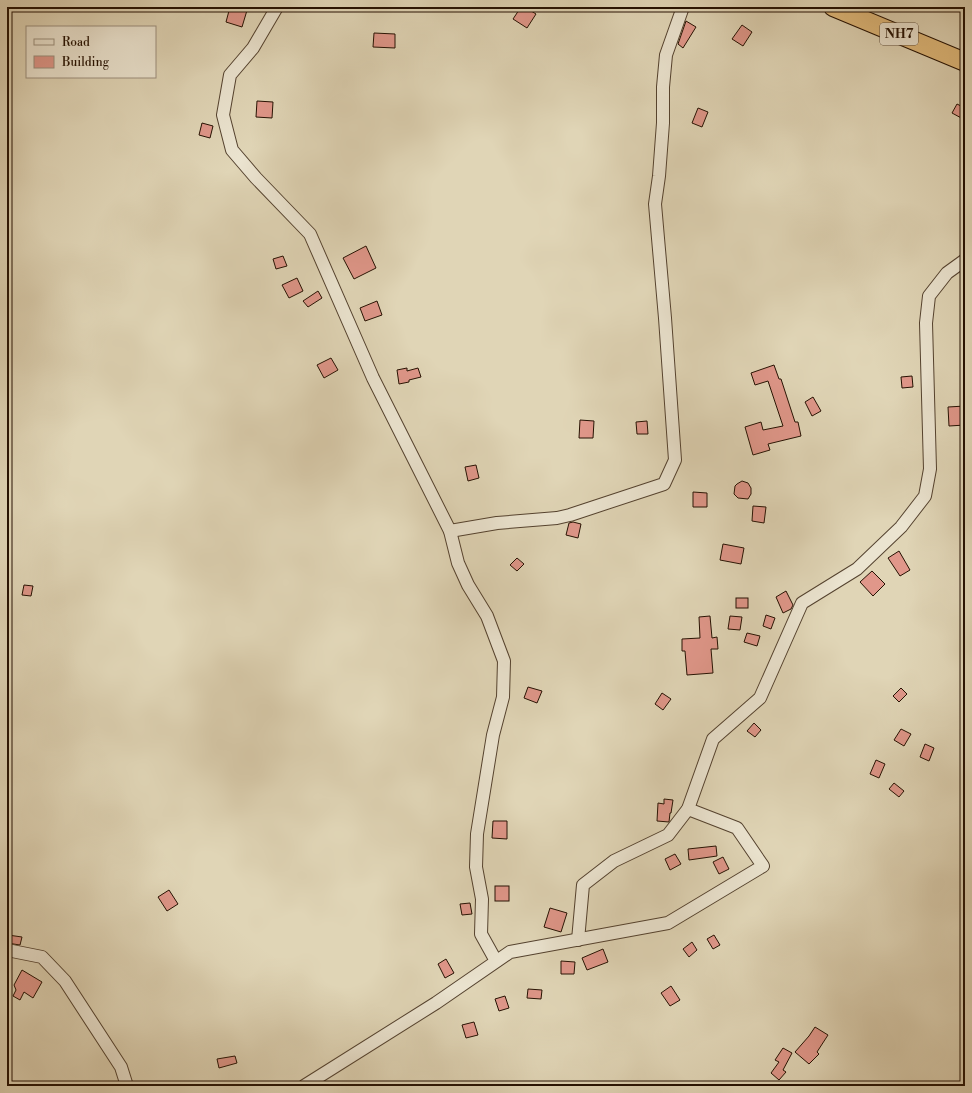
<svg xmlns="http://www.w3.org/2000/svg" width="972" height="1093" viewBox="0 0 972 1093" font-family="'Libre Bodoni',serif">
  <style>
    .building { fill: #e0978a; stroke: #251102 }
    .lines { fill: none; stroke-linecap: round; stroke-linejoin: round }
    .minor-casing { stroke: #54422f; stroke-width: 14 }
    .highway-casing { stroke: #251102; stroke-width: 20 }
    .minor { stroke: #ebe4d0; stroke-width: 12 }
    .highway { stroke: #e0ba7b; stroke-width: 18 }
    .labels { text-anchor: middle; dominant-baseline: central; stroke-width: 3; stroke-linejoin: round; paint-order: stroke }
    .shield { fill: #ebe4d0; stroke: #605040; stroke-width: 1 }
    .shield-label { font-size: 13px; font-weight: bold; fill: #251102 }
  </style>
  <rect width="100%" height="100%" fill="#e0d5b6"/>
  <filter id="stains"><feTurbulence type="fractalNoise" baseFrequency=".005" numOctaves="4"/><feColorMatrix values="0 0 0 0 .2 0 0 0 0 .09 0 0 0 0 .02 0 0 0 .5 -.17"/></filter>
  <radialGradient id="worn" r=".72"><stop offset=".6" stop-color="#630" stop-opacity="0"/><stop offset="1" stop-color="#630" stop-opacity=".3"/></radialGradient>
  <!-- building -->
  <g class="building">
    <path d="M230,7H248L242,27L226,22Z"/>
    <path d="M521,7H525L536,14L527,28L513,19Z"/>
    <path d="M686,21L696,27L683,48L678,44Z"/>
    <path d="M742,25L752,32L743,46L732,39Z"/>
    <path d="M374,33L395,34V48L373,47Z"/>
    <path d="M257,101L273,102L272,118L256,117Z"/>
    <path d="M957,104L965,108V120L952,113Z"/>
    <path d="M698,108L708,112L702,127L692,123Z"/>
    <path d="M202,123L213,126L210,138L199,135Z"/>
    <path d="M366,246L376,268L354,279L343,258Z"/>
    <path d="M283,256L287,266L276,269L273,259Z"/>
    <path d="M297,278L303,291L289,298L282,285Z"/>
    <path d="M318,291L322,298L308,307L303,301Z"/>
    <path d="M377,301L382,315L365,321L360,308Z"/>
    <path d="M331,358L338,370L324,378L317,365Z"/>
    <path d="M774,365L779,379H781L795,422H798L801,436L768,444L770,450L753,455L745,427L761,422L763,430L783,426L768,381L755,385L751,373Z"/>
    <path d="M407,368V371L418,368L421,377L409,380V382L399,384L397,370Z"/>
    <path d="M912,376L913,387L902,388L901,377Z"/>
    <path d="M813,397L821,411L812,416L805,402Z"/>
    <path d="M965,406V425L949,426L948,407Z"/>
    <path d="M580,420L594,421L593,438H579Z"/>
    <path d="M647,421L648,434H637L636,422Z"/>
    <path d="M476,465L479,478L468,481L465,467Z"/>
    <path d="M742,481L748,483L751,488V494L748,499L738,498L734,494L735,486L737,484Z"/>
    <path d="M693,492L707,493V507H693Z"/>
    <path d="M753,506L766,507L764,523L752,521Z"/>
    <path d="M573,522L581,524L578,538L566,535L569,523Z"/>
    <path d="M723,544L744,548L741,564L720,560Z"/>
    <path d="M899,551L910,570L900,576L888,558Z"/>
    <path d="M517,558L524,564L517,571L510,565Z"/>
    <path d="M872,571L885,584L873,596L860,582Z"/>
    <path d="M24,585L33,586L31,596L22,595Z"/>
    <path d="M786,591L793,605L791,609L783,613L776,597Z"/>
    <rect x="736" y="598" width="12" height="10"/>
    <path d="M766,615L775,618L771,629L763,626Z"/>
    <path d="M710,616L712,638L717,637L718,649H711L713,673L687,675L685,651H682V639L700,638L699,617Z"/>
    <path d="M730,616L742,617L740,630L728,629Z"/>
    <path d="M747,633L760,636L757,646L744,642Z"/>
    <path d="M528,687L542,691L537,703L524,698Z"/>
    <path d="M901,688L907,694L899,702L893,696Z"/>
    <path d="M662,693L671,699L663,710L655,704Z"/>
    <path d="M754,723L761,730L755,737L747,731Z"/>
    <path d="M901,729L911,734L904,746L894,740Z"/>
    <path d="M925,744L934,748L929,761L920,757Z"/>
    <path d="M876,760L885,764L879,778L870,774Z"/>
    <path d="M894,783L904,791L899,797L889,789Z"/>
    <path d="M664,799L673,800L671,813H670L669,822L657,821L658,803L664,804Z"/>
    <path d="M493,821H507V839L492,838Z"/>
    <path d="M716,846L717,856L689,860L688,849Z"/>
    <path d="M675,854L681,864L670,870L665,859Z"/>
    <path d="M723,857L729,869L719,874L713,862Z"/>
    <rect x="495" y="886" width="14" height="15"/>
    <path d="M169,890L178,904L167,911L158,897Z"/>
    <path d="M470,903L472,914L462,915L460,904Z"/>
    <path d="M550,908L567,913L561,932L544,927Z"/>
    <path d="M8,935L22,937L20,945L7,943Z"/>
    <path d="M714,935L720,945L713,949L707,939Z"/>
    <path d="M692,942L697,950L689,957L683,949Z"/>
    <path d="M603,949L608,962L587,970L582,958Z"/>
    <path d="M446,959L454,973L445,978L438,964Z"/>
    <path d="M561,961L575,962L574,974H561Z"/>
    <path d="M22,970L42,982L33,998L24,992L20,1000L13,996L16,990L14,985Z"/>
    <path d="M671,986L680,1000L670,1006L661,993Z"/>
    <path d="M528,989L542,990L541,999L527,998Z"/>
    <path d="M505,996L509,1008L499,1011L495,999Z"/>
    <path d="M474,1022L478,1035L466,1038L462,1025Z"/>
    <path d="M815,1027L828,1035L817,1052L819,1054L809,1064L795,1052L809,1036Z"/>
    <path d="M783,1048L792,1053L783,1070L786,1072L779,1080L771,1073L779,1062L775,1060Z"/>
    <path d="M235,1056L237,1063L219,1068L217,1059Z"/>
  </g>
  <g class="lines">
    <defs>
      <g id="minor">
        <path d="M277,7L253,48L230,75L223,115L232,150L256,178L310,234L373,378L450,531L458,563L468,585L487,616L504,661L503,697L493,735L477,834L476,867L482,899L481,934L496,961"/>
        <path d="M450,531L497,523L557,518L570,515L664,484L675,460L665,318L655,204L659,176L663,123V87L666,55L683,7"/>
        <path d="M578,940L583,885L614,861L668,835L688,809L713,739L760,698L802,603L857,569L901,527L925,496L930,469L926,323L929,296L947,273L965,260"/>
        <path d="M7,950L42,957L65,981L121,1067L127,1086"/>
        <path d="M304,1086L436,1003L510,952L668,923L763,866L737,828L688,809"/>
      </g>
      <path id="highway" d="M833,7L965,62"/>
    </defs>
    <!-- minor casing -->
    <use href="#minor" class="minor-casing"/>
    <!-- highway casing -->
    <use href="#highway" class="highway-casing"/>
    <!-- minor -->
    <use href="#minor" class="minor"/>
    <!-- highway -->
    <use href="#highway" class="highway"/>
  </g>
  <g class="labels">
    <!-- shield labels -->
    <rect class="shield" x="880" y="23" width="38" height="22" rx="3"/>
    <g class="shield-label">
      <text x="899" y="34">NH7</text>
    </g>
  </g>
  <!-- margin -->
  <rect width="972" height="1093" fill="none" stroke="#e0d5b6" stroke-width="24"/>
  <rect x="8" y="8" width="956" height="1077" fill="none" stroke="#251102" stroke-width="2"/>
  <rect x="12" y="12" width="948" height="1069" fill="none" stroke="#251102"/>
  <!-- legend -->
  <rect x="26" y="26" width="130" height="52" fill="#ebe4d0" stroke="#9c907e"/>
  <rect x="34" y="39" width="20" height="6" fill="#ebe4d0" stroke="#9c907e"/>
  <text x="62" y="46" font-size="12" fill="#251102">Road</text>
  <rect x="34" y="56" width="20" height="12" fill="#e0978a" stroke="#9c907e"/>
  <text x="62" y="66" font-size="12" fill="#251102">Building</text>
  <rect width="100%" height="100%" filter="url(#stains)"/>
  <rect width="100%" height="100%" fill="url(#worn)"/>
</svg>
